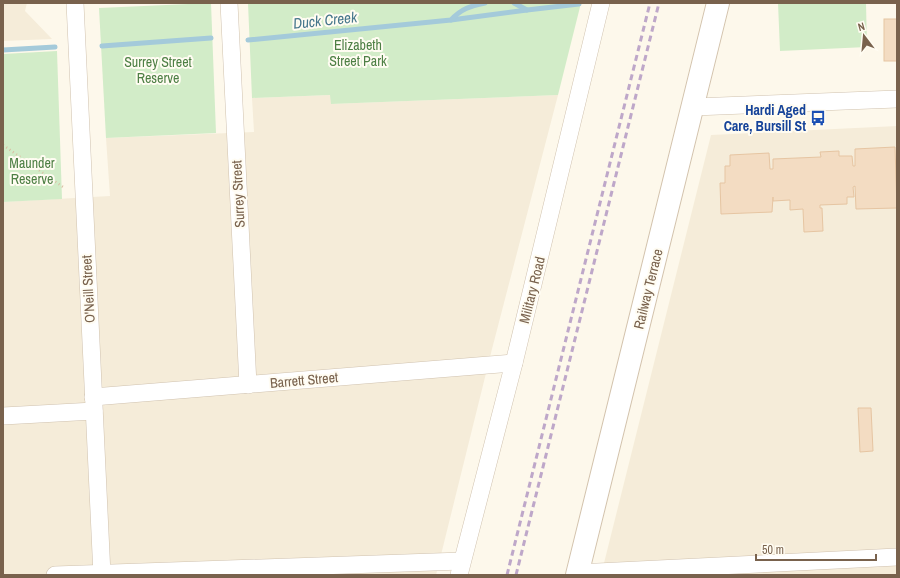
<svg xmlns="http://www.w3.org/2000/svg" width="900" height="578" viewBox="0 0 900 578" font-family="'Archivo Narrow',sans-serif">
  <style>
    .residential { fill: #f5ecd9 }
    .green { fill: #d2ecc8 }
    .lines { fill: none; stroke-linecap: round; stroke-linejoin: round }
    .stream { stroke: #a4cada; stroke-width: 5 }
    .building { fill: #f3dcc2; stroke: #e6c5a2 }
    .minor-casing { stroke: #d0c2af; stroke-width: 18 }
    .secondary-casing { stroke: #d3c3ad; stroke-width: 24 }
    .path { stroke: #d9bfa4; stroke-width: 2.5; stroke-dasharray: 1 3; stroke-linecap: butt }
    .minor { stroke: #fff; stroke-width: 17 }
    .secondary { stroke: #fff; stroke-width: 22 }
    .rail { stroke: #bea7c9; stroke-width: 3; stroke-dasharray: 6 4; stroke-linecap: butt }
    .labels { text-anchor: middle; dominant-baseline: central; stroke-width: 4; stroke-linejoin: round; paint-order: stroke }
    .park-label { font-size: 14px; fill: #4d7f44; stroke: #fffcf2 }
    .transit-label { font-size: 14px; font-weight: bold; fill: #164399; stroke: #fffcf2; text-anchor: end }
    .street-label { font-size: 14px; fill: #79624d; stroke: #fffcf2 }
    .water-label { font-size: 15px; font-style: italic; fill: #46778c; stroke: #fffcf2 }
  </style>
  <rect width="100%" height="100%" fill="#fdf8eb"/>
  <!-- residential -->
  <g class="residential">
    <path d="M3,3H27L25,11L52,39L3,41Z"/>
    <path d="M331,95V104L558,95L492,349L436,575H3V202L110,196L106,138L254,132L252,98Z"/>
    <path d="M897,126V575H601L711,135Z"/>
  </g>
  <!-- green -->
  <g class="green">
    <path d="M211,3L216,133L106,138L99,8Z"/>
    <path d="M248,3H581L558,95L331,104L330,95L252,98Z"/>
    <path d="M778,3H866L867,47L780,51Z"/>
    <path d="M57,51L62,199L3,202V54Z"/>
  </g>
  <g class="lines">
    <!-- stream -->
    <g class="stream">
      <path d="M514,3L527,10L579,4"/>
      <path d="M451,20L527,10"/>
      <path d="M248,40L451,20C461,9 470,6 485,3"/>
      <path d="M102,46L211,38"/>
      <path d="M3,50L55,47"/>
    </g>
  </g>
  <!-- building -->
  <g class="building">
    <rect x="884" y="19" width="13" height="42"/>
    <path d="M895,147L897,208L856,209L855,186L853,187L854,197H847V204L820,205V208H822L823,231L804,232L803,209L790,210V200L773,201V197L772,212L721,214L720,183H725V166H730V155L769,153L770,169H773V159L821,157L820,152L839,151V156H852L853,166H855V149Z"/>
    <path d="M858,408H871L873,451L860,452Z"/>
  </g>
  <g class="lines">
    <defs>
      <g id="minor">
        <path d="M75,3L102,575"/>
        <path d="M229,3L248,385"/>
        <path d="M694,107L897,99"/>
        <path d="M93,397L514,363"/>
        <path d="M3,416L94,411"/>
        <path d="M577,573L897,557"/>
        <path d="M55,575L462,561"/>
        <path d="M459,575L514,363L601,3"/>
      </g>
      <path id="secondary" d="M577,575L718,3"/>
    </defs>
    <!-- minor casing -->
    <use href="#minor" class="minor-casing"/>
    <!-- secondary casing -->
    <use href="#secondary" class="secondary-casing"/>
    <!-- path -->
    <path class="path" d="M3,145L63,187"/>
    <!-- minor -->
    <use href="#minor" class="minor"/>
    <!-- secondary -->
    <use href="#secondary" class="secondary"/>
    <!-- rail -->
    <g class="rail">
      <path d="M507,575L650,3"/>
      <path d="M516,575L659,3"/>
    </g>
  </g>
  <!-- icons -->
  <defs>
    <symbol id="bus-bare" viewBox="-9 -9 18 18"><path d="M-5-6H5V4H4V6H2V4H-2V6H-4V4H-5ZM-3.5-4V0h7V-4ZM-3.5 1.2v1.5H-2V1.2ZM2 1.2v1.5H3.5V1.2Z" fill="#1a4fb4" stroke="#fffcf2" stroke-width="2.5" paint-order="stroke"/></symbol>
  </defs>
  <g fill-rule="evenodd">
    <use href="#bus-bare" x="807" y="107" width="22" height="22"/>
  </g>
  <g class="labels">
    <!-- park labels -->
    <g class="park-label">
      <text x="358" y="45">Elizabeth<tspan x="358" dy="16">Street Park</tspan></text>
      <text x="158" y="62">Surrey Street<tspan x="158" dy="16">Reserve</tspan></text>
      <text x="32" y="163">Maunder<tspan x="32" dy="16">Reserve</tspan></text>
    </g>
    <!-- transit labels -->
    <g class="transit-label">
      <text x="806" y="110">Hardi Aged<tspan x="806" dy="16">Care, Bursill St</tspan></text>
    </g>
    <!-- street labels -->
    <g class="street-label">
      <text transform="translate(238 194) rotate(-93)">Surrey Street</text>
      <text transform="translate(88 289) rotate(-93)">O'Neill Street</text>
      <text transform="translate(648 289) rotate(-76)">Railway Terrace</text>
      <text transform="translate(532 290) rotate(-76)">Military Road</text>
      <text transform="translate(304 380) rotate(-5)">Barrett Street</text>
    </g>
    <!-- water labels -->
    <g class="water-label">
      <text transform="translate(325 20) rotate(-6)">Duck Creek</text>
    </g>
  </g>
  <!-- border -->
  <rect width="900" height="578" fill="none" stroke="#79624d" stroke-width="8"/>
  <!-- north arrow -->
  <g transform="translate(864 36) rotate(344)" stroke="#fffcf2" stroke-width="3" paint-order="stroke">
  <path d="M0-3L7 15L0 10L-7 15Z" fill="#79624d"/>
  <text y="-6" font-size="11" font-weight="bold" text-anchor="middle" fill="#79624d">N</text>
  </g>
  <!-- scale -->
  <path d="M756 554v6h120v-6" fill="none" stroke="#79624d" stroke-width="2"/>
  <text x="762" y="554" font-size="12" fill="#79624d" stroke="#fffcf2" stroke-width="3" paint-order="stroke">50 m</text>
</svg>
